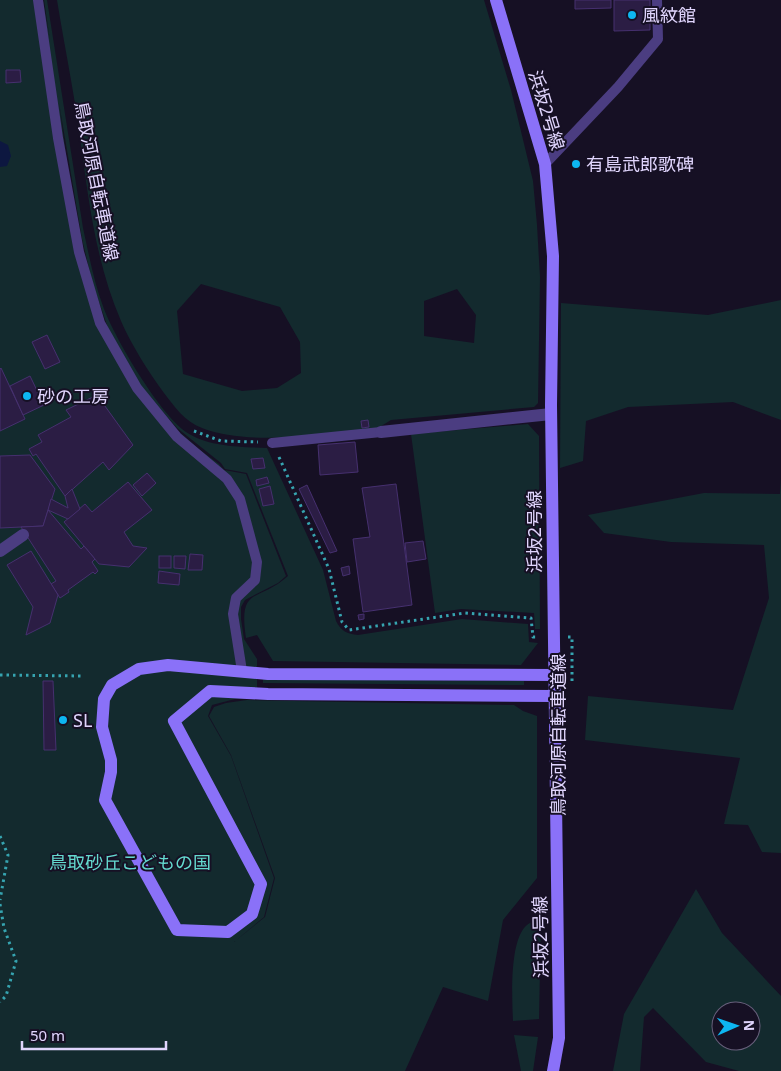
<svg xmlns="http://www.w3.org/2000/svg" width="781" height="1071" viewBox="0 0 781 1071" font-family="'Noto Sans','Noto Sans JP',sans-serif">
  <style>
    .green { fill: #132a2e; fill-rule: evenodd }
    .water { fill: #0d1740 }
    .building { fill: #2b1d44; stroke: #46306f }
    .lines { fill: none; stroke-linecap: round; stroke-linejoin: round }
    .path { stroke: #36a4b0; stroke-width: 3; stroke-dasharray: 2.5 4; stroke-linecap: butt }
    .lane { stroke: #4b3d81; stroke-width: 10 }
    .street { stroke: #4b3d81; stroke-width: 12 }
    .secondary { stroke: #8a71f8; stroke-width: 12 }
    .poi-dot { fill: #0db6f1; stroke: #161024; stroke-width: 2 }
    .labels { text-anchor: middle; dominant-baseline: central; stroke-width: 4; stroke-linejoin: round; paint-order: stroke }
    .poi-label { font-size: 18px; fill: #e0d5fd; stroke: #161024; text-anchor: start }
    .street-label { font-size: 18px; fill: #e0d5fd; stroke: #161024 }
    .park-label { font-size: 18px; fill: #64d9cf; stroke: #161024 }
  </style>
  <rect width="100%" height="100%" fill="#161024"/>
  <!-- green -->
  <g class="green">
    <path d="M0,0H43L50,40L44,0H47L83,228C89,255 94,283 104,309C116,340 159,413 186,432C208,447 241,447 267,448L323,570L336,621C341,631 347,634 358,635L462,619L528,624L529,642L538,643L521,665L273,661L257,635L246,638C238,585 258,603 288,576L247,473L225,469L221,463L177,428L157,405L175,428L200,450L219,464L224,470L246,474L286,576L278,583L245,600L241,607V619L244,639L257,659V698L235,699L212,705L208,716L231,756L274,878L264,917L234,942L265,917L275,878L231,755L209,716L214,707L226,703L247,700L514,705L523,711L537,716V878L503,920L488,1001L443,987L405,1071H0ZM59,103L82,239L93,285L108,328L129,364C122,352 113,341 107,328C78,263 69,174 59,103Z"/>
    <path d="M57,0H484L511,90L533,181L537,225L540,277L538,403L534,407L391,420L378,428C326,433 251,447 202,428C185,422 174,406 164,393C149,373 131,344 121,321C95,261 88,195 79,130C73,87 64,43 57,0ZM201,284L280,307L300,342L301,373L277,388L242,391L183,374L177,311ZM457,289L476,315L474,343L424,336V301Z"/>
    <path d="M781,300V420L733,402L628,407L586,421L583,461L560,468L561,303L708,315Z"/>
    <path d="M528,424L539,436L540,629H535L534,613L461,609L435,613L411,434Z"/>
    <path d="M781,478V853L762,852L748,825L724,824L740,758L585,740L588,696L733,710L769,598L764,545L671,542L604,533L588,515L704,493L780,494Z"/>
    <path d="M263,679L524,681V685L263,683Z"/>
    <path d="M696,889L722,933L781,996V1071H739L706,1062L653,1008L644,1017L640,1071H613L624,1014ZM721,1011H751V1041H721Z"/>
    <path d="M541,918L539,1019L513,1021C512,997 510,951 522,931C526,924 534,920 541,918Z"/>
    <path d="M514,1035L538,1037L533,1071H521Z"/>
  </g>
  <!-- water -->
  <path class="water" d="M0,141L8,145L11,156L7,166L0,167Z"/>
  <!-- building -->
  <g class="building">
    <path d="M575,0H611V8L575,9Z"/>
    <path d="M614,0H650V30L614,31Z"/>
    <path d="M6,70H20L21,82L6,83Z"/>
    <path d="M47,335L60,362L45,369L32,342Z"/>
    <path d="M1,368L25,419L0,431V369Z"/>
    <path d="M30,376L44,405L23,415L10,386Z"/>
    <path d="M97,395L133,445L109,470L103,462L65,496L36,454L33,456L29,449L42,442L38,435L71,417L66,410Z"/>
    <path d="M368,420L369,427L362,428L361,421Z"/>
    <path d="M355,442L358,472L320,475L318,445Z"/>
    <path d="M30,455L55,489L43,526L0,528V456Z"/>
    <path d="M263,458L265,468L253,469L251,459Z"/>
    <path d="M147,473L156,483L142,496L133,485Z"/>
    <path d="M267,477L269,483L257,486L256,480Z"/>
    <path d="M128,482L152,510L124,532L133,546L147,548L129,567L99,564L64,522L85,504L92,512Z"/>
    <path d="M396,484L412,605L363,612L353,539L370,537L362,488Z"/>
    <path d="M307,485L337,551L330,553L299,489Z"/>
    <path d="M270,486L274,504L263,506L259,489Z"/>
    <path d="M72,489L80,509L68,519L48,510L51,499L68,508L65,496Z"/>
    <path d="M48,510L81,549L84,546L95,559L92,562L98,571L95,574L93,572L68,590L69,592L60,598L51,584L56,581L21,527L43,526Z"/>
    <path d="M423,541L426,559L407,562L405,543Z"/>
    <path d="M31,551L58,595L50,623L26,635L33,607L7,565Z"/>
    <path d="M190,554L203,555L202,570H188Z"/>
    <rect x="159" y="556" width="12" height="12"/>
    <path d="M174,556H186L185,569L174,568Z"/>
    <path d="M349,566L350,574L343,576L341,568Z"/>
    <path d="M159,571L180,574L179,585L158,583Z"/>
    <path d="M364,614V619L359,620L358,615Z"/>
    <path d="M43,681H53L56,750H44Z"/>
  </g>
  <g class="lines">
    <!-- path -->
    <g class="path">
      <path d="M194,431L221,441L258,442"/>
      <path d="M279,457L329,569L342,622L349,630L465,613L531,618L533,637H539"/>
      <path d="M568,637H572V681"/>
      <path d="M0,675L82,676"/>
      <path d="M0,836L8,855L0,900"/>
      <path d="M0,904L4,928L16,961L6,996L0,1002"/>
    </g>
    <!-- lane -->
    <g class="lane">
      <path d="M38,0L58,138L79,252L100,323L137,388L177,437L227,479L240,499L257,562L255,580L236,598L233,614L242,671"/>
      <path d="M545,164L618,87L658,39L657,0"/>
      <path d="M272,443L381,432"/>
    </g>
    <!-- street -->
    <g class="street">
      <path d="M381,432L551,414"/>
      <path d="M0,551L23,535"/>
    </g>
    <!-- secondary -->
    <g class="secondary">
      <path d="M496,0L545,164L553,256L551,405L559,1038L553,1071"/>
      <path d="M554,675L268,674L168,665L139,669L112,685L104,699L102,727L111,760V772L105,800L177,930L228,932L252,914L261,884L174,721L210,691L268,694L554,696"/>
    </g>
  </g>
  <!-- markers -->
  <g class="poi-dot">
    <circle cx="632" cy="15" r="5"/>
    <circle cx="576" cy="164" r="5"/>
    <circle cx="27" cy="396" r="5"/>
    <circle cx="63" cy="720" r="5"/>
  </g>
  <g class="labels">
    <!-- poi labels -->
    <g class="poi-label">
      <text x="642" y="15">風紋館</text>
      <text x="586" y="164">有島武郎歌碑</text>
      <text x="37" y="396">砂の工房</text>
      <text x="73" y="720">SL</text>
    </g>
    <!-- street labels -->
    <g class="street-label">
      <text transform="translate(547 110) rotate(73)">浜坂2号線</text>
      <text transform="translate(97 181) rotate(79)">鳥取河原自転車道線</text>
      <text transform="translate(534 532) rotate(-90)">浜坂2号線</text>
      <text transform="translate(558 735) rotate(-90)">鳥取河原自転車道線</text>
      <text transform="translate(540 937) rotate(-91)">浜坂2号線</text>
    </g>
    <!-- park labels -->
    <g class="park-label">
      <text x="130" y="862">鳥取砂丘こどもの国</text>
    </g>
  </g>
  <!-- north arrow -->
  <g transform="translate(736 1026) rotate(88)"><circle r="24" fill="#161024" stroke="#675f7b"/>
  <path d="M0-4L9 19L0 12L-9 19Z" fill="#0db6f1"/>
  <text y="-8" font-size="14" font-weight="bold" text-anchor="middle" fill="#e0d5fd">N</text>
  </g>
  <!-- scale -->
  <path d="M22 1041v8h144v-8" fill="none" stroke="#e0d5fd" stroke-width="2.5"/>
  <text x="30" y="1041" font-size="15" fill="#e0d5fd" stroke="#161024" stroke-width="4" paint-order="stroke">50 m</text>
</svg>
